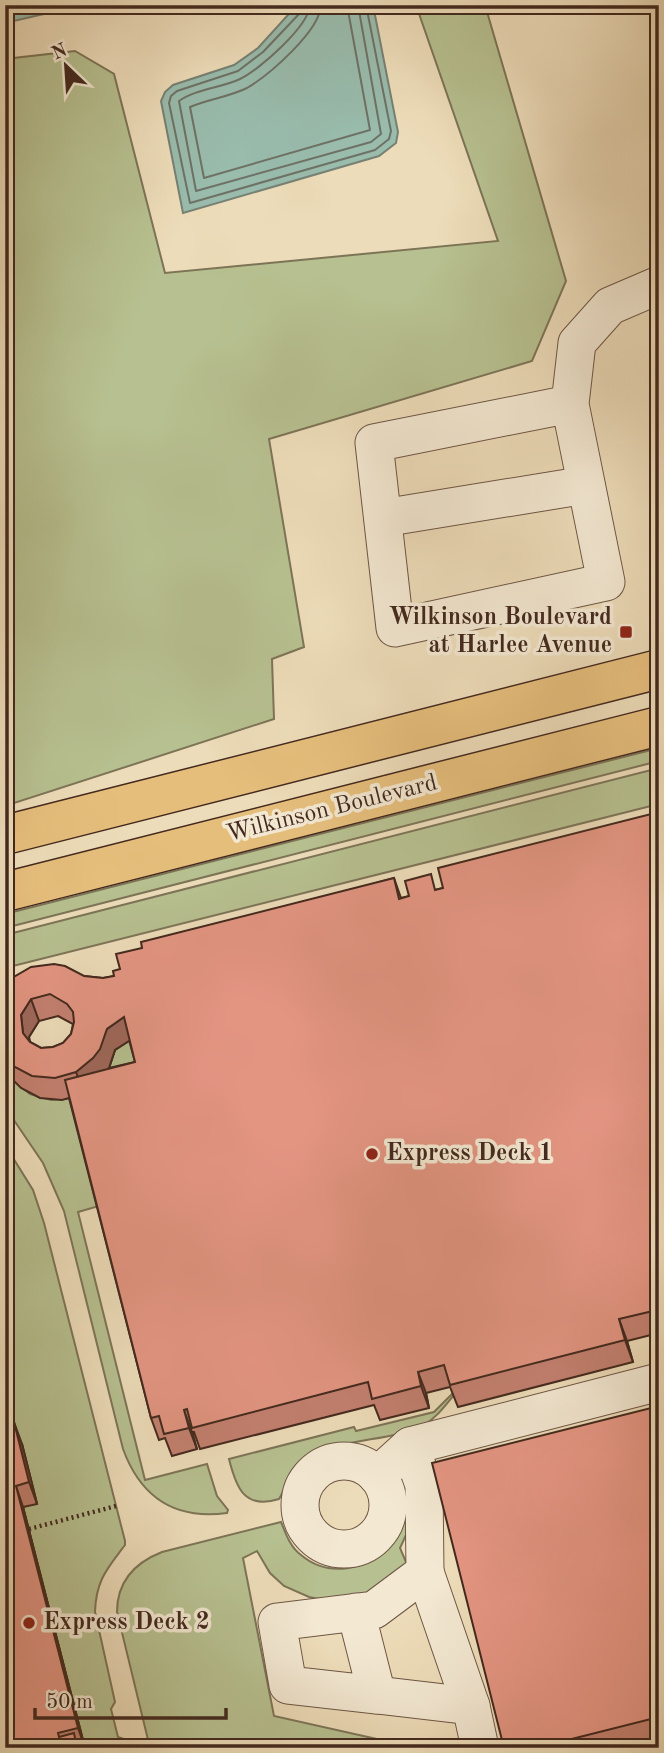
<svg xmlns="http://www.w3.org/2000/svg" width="664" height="1753" viewBox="0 0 664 1753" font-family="'Old Standard TT',serif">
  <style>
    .green { fill: #b7c090; stroke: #7d7457; stroke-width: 2 }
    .water { fill: #99bcad; stroke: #778174; stroke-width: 2 }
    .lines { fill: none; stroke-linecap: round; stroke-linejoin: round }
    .shore { stroke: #6e7266; stroke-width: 2 }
    .minor-casing { stroke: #6e5645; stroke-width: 39 }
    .major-casing { stroke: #43291e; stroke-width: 41 }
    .path { stroke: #43291e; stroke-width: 4.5; stroke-dasharray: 2 3.5; stroke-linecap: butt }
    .minor { stroke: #f3e8d2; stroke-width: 37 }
    .major { stroke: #e6be7c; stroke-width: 38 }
    .wall { fill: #c38070; stroke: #43291e; stroke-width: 2; fill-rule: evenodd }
    .shaded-wall { fill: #9f685b; stroke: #43291e; stroke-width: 2 }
    .building { fill: #e39582; stroke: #43291e; stroke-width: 2; fill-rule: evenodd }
    .poi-dot { fill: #8f2418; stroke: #f3e8d2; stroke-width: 2.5 }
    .labels { text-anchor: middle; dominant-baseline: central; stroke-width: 7; stroke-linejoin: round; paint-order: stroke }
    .poi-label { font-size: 24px; font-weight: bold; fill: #43291e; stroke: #f3e8d2; text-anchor: start }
    .street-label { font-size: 24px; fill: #43291e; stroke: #f3e8d2 }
  </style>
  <rect width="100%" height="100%" fill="#eddcb9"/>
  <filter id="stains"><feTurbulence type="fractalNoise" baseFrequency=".00286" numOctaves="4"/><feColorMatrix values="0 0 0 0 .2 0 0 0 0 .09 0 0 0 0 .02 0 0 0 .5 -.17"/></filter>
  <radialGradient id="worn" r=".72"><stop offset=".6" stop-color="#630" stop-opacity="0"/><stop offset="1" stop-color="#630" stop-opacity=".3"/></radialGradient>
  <!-- green -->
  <g class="green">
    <path d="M416,5H485L566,281L532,361L269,439L304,647L272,659L274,719L5,806V59L75,51L114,74L165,273L498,241Z"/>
    <path d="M659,748V761L5,928V914Z"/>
    <path d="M659,768V804L5,968V935Z"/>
    <path d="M132,1039L143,1083L99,1206L78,1212L145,1480L207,1464L217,1496L228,1510L227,1513C175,1520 141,1498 123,1449L64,1211L43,1163L5,1107V1067L13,1080L30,1094L51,1100L73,1098L108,1071L115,1050Z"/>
    <path d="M5,1145L33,1190L44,1223L125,1541V1545C107,1569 96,1580 95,1612L115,1702L111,1709L118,1737L124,1739L127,1748H85L23,1507L37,1503L22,1444L9,1440L5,1424Z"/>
    <path d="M454,1392V1395C445,1406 436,1418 424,1425C383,1445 326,1435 294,1471C286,1479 285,1490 279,1499C244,1510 236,1487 229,1459L354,1427L356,1431L434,1412Z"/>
    <path d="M407,1492L412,1522L400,1548L406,1562L407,1574L380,1594L334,1602L309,1597L284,1586L270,1573L257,1551L243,1558L274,1716L417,1748H150L117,1612C117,1582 134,1563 162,1552L281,1522C286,1534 290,1547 301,1555C327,1577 368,1572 389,1544C399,1529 399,1508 407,1492Z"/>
  </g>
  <!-- water -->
  <g class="water">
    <path d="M5,5H83L5,23Z"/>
    <path d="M297,5H373L398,132L396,143L379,156L183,213L161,101L165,92L173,85L234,65L258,48Z"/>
  </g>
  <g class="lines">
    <!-- shore -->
    <g class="shore">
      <path d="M301,5L300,13L263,52L238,71L177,91L171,96L169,103L190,203L375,150L389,139L391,131L366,5"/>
      <path d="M310,5C309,26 259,70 240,79C221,88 196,89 179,101L196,191L371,142L381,134L358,5"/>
      <path d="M321,5C320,31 269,75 247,88C229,97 208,99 190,107L204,178L370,130L347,5"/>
    </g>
    <defs>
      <g id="minor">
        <path d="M570,404L374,443L395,628L606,582L570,404L577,343L610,306L659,285"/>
        <path d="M383,518L586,485"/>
        <circle cx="344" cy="1505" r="44"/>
        <path d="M377,1476L410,1446L659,1382"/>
        <path d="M425,1572L471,1706"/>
        <path d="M356,1612L377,1695L288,1685L277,1622L374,1610L425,1572L424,1485L410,1446"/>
        <path d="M377,1695L471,1706L480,1748"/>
      </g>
      <g id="major">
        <path d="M5,835L659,669"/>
        <path d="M5,892L659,726"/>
      </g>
    </defs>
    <!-- minor casing -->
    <use href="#minor" class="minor-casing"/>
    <!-- major casing -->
    <use href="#major" class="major-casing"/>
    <!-- path -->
    <path class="path" d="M29,1529L116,1506"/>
    <!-- minor -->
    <use href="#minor" class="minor"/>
    <!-- major -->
    <use href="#major" class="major"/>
  </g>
  <!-- wall -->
  <g class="wall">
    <path d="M659,812V1333L627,1341L633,1362L458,1407L450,1387L426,1393L429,1408L380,1420L374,1405L200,1449L194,1432H192L197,1449L172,1456L165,1438L159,1440L151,1418L69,1098L62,1100L40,1098L21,1088L13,1080L5,1067V986L84,976L103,978L114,976L142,948L394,878L401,898L443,888ZM58,1016L73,1024L71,1034L63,1043L53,1047L41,1048L30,1042L29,1037L39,1021ZM129,1040L135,1062L109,1068L115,1050Z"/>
    <path d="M659,1406V1740L629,1748H504Z"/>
    <path d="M5,1424L22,1444L37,1504L23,1507L85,1748H5Z"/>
  </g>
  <!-- shaded-wall -->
  <g class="shaded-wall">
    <path d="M31,999L39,1021L29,1037L31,1055L23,1033L21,1015Z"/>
    <path d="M124,1017L132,1039L115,1050L108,1071L84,1094L76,1072L107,1029Z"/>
    <path d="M619,1319L627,1341L633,1362L625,1340Z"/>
    <path d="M418,1372L426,1393L429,1408L421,1386Z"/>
    <path d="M184,1410L192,1432L197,1449L189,1428Z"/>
    <path d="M14,1422L22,1444L37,1504L29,1482Z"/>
    <path d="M16,1486L23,1507L85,1748L78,1728Z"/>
  </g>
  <!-- building -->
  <g class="building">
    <path d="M659,812V1327H657L653,1311L619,1319L625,1340L450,1385L444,1365L418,1372L421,1386L372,1399L368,1382L192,1428L187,1409L184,1410L189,1428L164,1434L159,1416L151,1418L65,1080L135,1062L124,1017L107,1029L100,1049L93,1058L76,1072L55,1078L32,1076L13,1066L5,1059V986L12,978L31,967L54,964L65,966L84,976L103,978L114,976L113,971L120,969L116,954L142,948L141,942L394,878L399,899L409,896L405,881L431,874L435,890L443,888L438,868ZM50,994L67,1004L73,1012L74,1022L71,1034L63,1043L53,1047L41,1048L30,1042L23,1033L21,1015L31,999Z"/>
    <path d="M659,1406V1717L536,1748H504L432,1463Z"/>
    <path d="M14,1422L29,1482L16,1486L78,1728L58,1733L59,1737L74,1733L77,1748H5V1424Z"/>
  </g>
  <!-- markers -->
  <g class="poi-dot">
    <rect x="619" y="625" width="14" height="14" rx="3.5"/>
    <circle cx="372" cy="1154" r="7"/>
    <circle cx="29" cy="1623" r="7"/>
  </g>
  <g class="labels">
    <!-- poi labels -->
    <g class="poi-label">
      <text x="612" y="618" text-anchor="end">Wilkinson Boulevard<tspan x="612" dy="28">at Harlee Avenue</tspan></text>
      <text x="386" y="1154">Express Deck 1</text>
      <text x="43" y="1623">Express Deck 2</text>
    </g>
    <!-- street labels -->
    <g class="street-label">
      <text transform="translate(332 809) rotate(-14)">Wilkinson Boulevard</text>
    </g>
  </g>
  <!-- margin -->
  <rect width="664" height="1753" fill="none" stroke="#eddcb9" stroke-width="28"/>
  <rect x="7" y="7" width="650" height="1739" fill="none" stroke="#43291e" stroke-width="3.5"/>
  <rect x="14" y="14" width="636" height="1725" fill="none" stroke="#43291e" stroke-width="2"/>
  <!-- north arrow -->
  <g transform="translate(66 66) rotate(335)" stroke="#f3e8d2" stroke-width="5" paint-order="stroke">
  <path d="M0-5L12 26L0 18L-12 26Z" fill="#43291e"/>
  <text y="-10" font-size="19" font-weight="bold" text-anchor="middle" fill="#43291e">N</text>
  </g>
  <!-- scale -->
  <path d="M35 1708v10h191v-10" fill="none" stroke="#43291e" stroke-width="3.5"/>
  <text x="46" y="1708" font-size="21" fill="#43291e" stroke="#f3e8d2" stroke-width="5" paint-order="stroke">50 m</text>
  <rect width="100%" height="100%" filter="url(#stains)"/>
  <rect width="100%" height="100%" fill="url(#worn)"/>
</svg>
